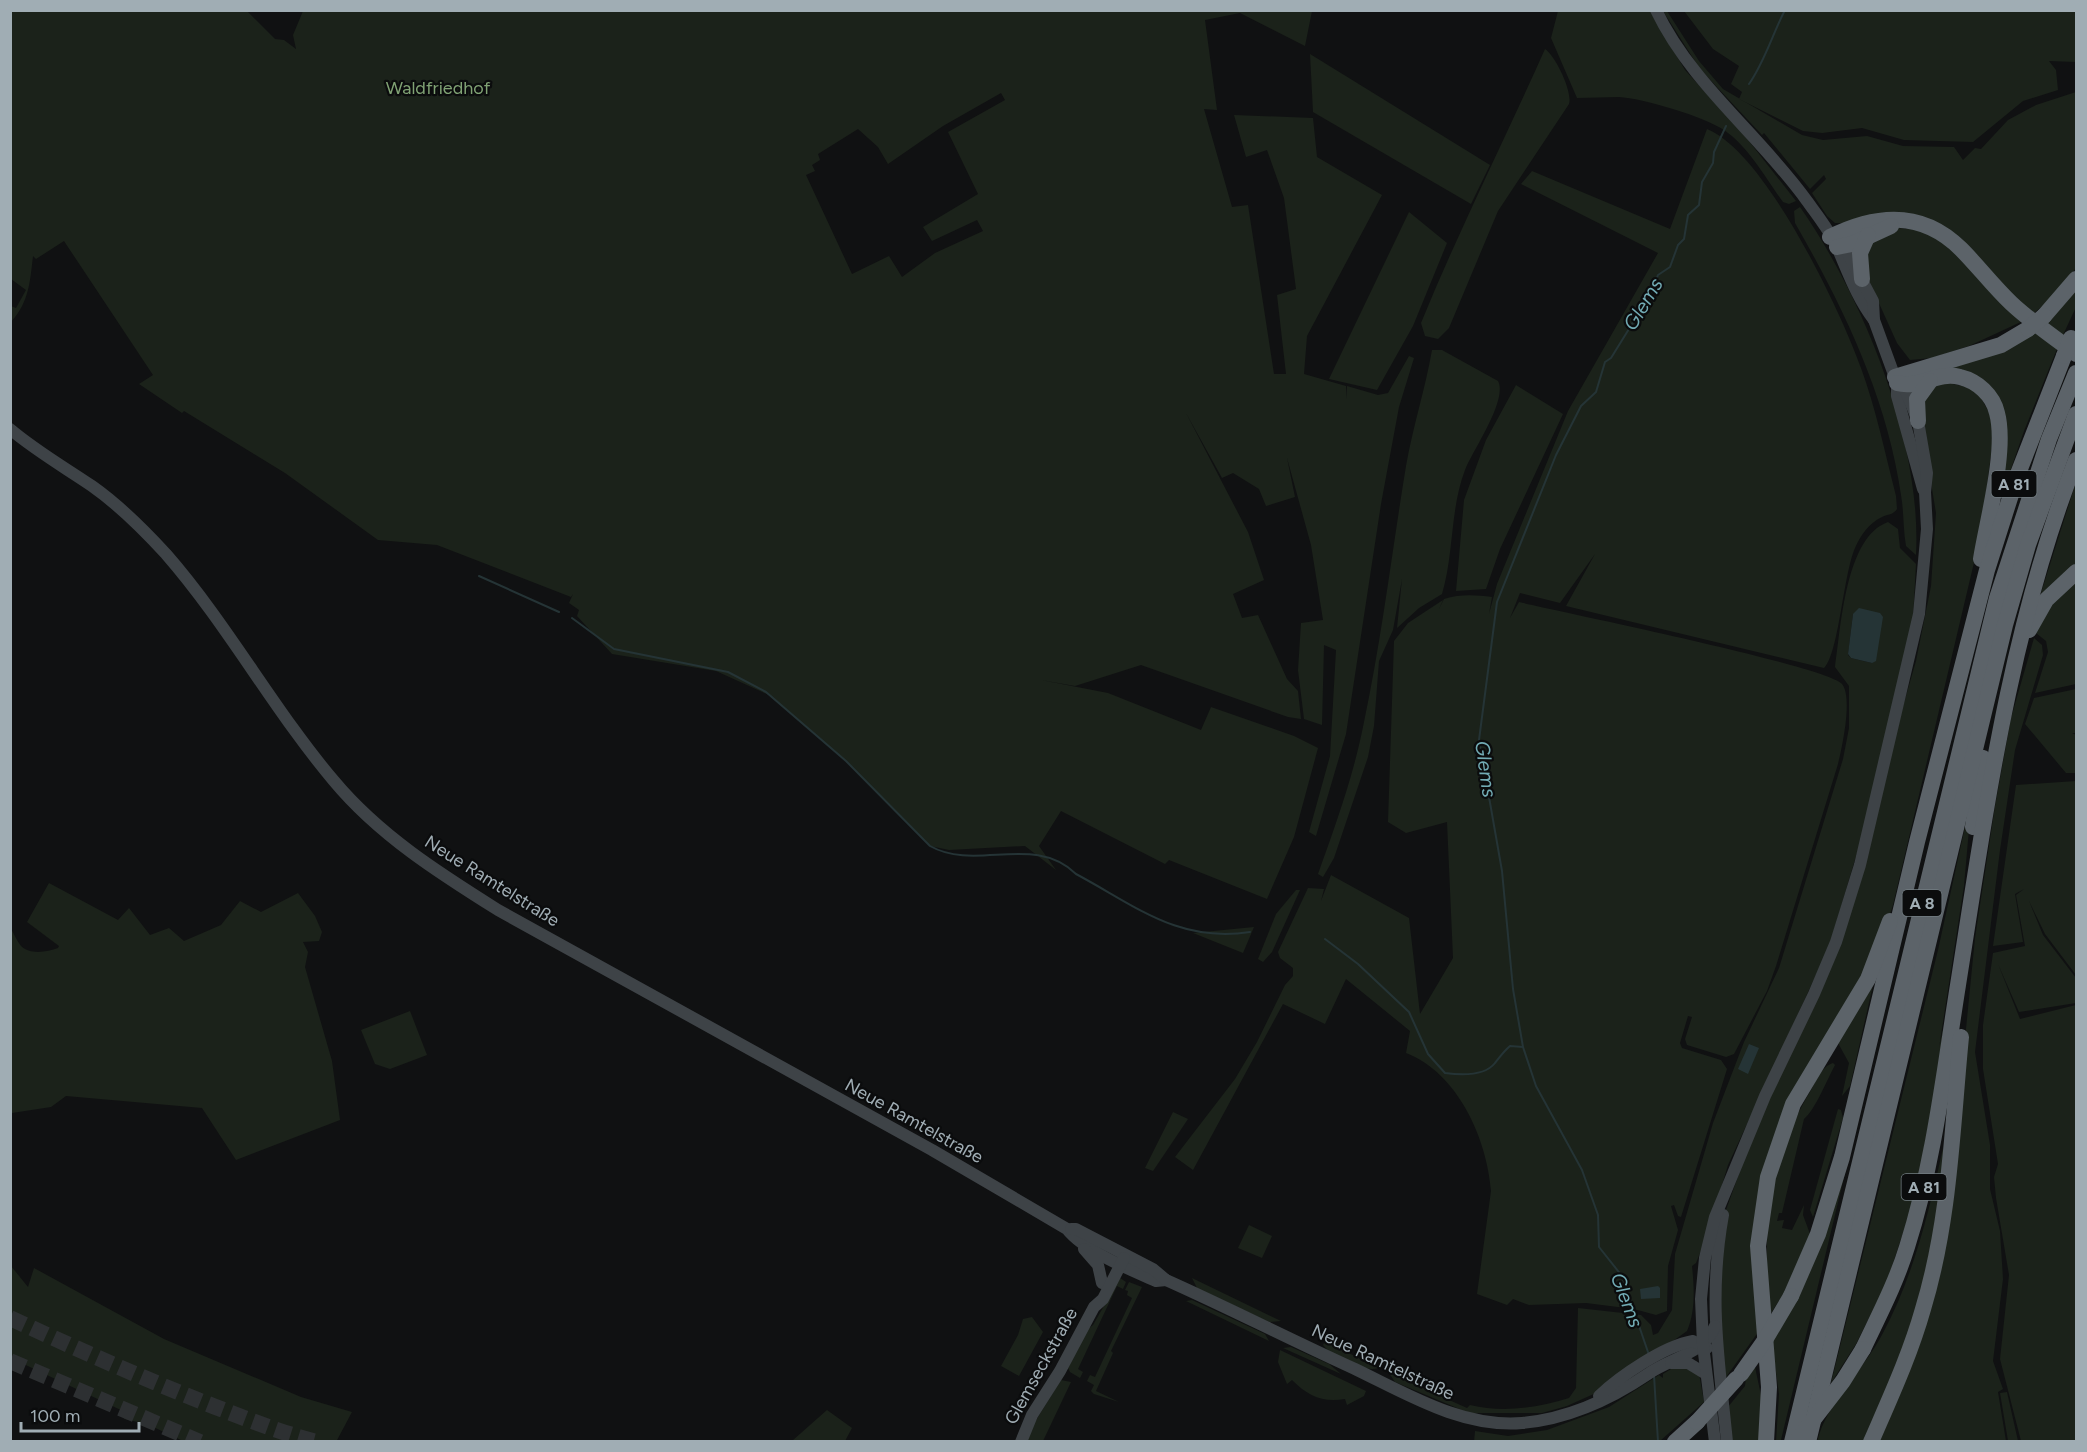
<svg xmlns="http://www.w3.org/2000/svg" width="2087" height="1452" viewBox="0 0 2087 1452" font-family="Figtree,sans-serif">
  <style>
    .green { fill: #1b221a; fill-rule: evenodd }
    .water { fill: #253436 }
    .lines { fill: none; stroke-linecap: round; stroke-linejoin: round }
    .stream { stroke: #253436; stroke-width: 2 }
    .highway-tunnel { stroke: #2d3032; stroke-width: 16; stroke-dasharray: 16 8; stroke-linecap: butt }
    .secondary { stroke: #3e4347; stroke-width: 12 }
    .highway { stroke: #5c6369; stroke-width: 16 }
    .highway-bridge { stroke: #5c6369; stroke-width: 16 }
    .labels { text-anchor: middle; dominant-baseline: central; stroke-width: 4.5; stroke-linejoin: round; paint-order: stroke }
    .shield { fill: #0b0c0d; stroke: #737d82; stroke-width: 1.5 }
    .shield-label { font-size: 16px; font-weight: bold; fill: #a0adb4 }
    .park-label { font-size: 18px; fill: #80a274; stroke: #0b0c0d }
    .street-label { font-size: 18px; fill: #a0adb4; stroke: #0b0c0d }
    .water-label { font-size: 20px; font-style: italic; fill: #72abb4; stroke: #0b0c0d }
  </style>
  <rect width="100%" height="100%" fill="#101112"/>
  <!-- green -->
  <g class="green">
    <path d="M303,11H1312L1305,46L1240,13L1205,20L1217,110L1204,109L1232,207L1248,205L1274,374H1286L1277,295L1296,289L1284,198L1267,150L1246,157L1234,115L1313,118L1317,157L1382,195L1307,336L1304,374L1346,386V399L1347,386L1378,395L1388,393L1409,356L1414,358L1399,407L1381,504L1346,734L1316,836L1309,832L1330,756L1336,650L1324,645L1322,725L1304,719L1298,670L1301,623L1323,620L1311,545L1287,458L1295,497L1266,506L1259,489L1233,473L1222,478L1186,413L1248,532L1264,580L1233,594L1242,618L1258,615L1287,679L1298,691L1301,719L1288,717L1141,665L1075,686L1041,680L1108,693L1201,730L1211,707L1294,736L1318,748L1294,837L1267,899L1169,860L1165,864L1061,811L1039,846L1056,870L1025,846L949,850L930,846L846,761L771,696L716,671L612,654L577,616L579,610L569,603L573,594L571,597L437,545L378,540L285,473L184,411L182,413L139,384L153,375L64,241L36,259L33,256C30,282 29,302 11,322V306L16,308L26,290L11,279V11H247L275,39L284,40L296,49L293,35ZM1001,93L1005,100L948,132L978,194L923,227L932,241L977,220L983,231L935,253L902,277L889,256L852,274L806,175L815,171L812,165L820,160L818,154L858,129L878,147L888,164L943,126Z"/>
    <path d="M1558,11H1650L1685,70L1741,131L1796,201L1789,204L1783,202C1766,179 1749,147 1724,130C1705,117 1642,98 1619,97C1605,97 1591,98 1577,98L1551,38Z"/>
    <path d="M1663,11H1667L1699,61L1723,89L1802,135L1823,140L1867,136L1903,146L1954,147L1963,160L1975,148L1981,149L2008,120L2036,105L2076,92V268L2054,296L2033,314L1937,225L1835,223L1827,216L1812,193L1826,179L1824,175L1810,189L1764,133L1762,135L1700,69Z"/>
    <path d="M1684,11H2076V62L2049,61L2056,70L2058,90L2023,101L1973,142L1904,140L1862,128L1822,133L1803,131L1739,99L1742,92L1731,84L1739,66L1713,49Z"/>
    <path d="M1545,49C1555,55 1573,92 1569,104L1498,211L1449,328L1438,339L1425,336L1421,323C1459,230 1504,141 1545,49Z"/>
    <path d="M1310,54L1490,165L1471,204L1313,112Z"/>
    <path d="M1707,129C1765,152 1840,309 1861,368C1876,409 1885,453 1896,496L1897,509C1893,515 1888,514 1882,517C1869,523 1860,536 1855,548C1843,576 1839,653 1824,668L1566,606L1595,554L1560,603L1520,593L1510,618L1519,602C1561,612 1827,666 1842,684C1853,697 1842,748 1838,764L1776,966L1767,991L1734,1054L1726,1057L1687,1045L1685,1039L1692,1017L1688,1016L1680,1043L1682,1048L1721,1060L1727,1069L1681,1217L1678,1216L1674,1205L1671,1206L1678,1230L1668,1266L1667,1311L1656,1315L1634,1309L1586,1303L1529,1305L1513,1299L1507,1305L1477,1294L1491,1191C1487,1139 1458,1073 1406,1053L1410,1031L1346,979L1325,1024L1283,1004L1193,1170L1175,1157L1235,1079L1257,1042L1285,985L1293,976V968L1280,958L1278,952L1308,888L1324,889L1321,901L1331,875L1409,918L1420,1014L1453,958L1447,822L1406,833L1388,822L1394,641L1408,623L1443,600L1439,609L1444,599C1460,594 1476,595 1492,597L1489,614L1497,584L1568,411L1658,253L1521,184L1532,171L1670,229Z"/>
    <path d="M1800,207C1864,299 1922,442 1916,555L1906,546C1903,529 1904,512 1901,495C1887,398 1844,308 1795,223L1794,211Z"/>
    <path d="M1409,212L1447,243L1413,326L1377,390L1329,379Z"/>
    <path d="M1898,228L1919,230L1944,242L2023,321L1969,346L1932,358L1910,360L1897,343L1864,270L1868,242Z"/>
    <path d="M2076,287V307L2063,335L2046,323Z"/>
    <path d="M2036,331L2057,349L2024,431L1994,518L2001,413L1950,367Z"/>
    <path d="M1432,350H1442L1498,381C1508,400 1473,450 1465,470C1450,509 1454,554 1442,594L1419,608L1397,628L1402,579L1393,630L1379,661L1374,726L1368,757L1334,858L1323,877L1318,874C1336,824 1354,774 1364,722C1382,637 1392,551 1406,466C1413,426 1425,390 1432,350Z"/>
    <path d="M1939,381L1976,389L1995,423L1981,533L1893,905L1881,941L1767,1165L1759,1331L1724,1380L1717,1327L1726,1210L1754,1132L1823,985L1916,661L1931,586L1936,513L1919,410Z"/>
    <path d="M1516,385L1563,414L1500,549L1486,589L1456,591L1464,500L1486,440Z"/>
    <path d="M2076,482V566L2040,596Z"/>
    <path d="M1888,522L1898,529L1900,548L1916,564L1913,618L1865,826L1829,947L1728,1165L1706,1238L1696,1263L1692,1266C1694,1285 1696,1311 1687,1331L1607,1388L1567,1406L1542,1413H1469L1395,1382L1389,1373L1467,1408L1470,1405C1503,1413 1536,1408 1569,1398L1576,1388L1578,1308L1641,1315L1651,1325L1653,1335L1658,1333L1672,1310L1675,1254L1713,1123L1744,1042L1779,968L1843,759L1849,728V686L1835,667C1841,628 1845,537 1888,522ZM1853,614L1872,663L1851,658L1848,655Z"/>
    <path d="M2076,578V684L2035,693L2048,652L2046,641L2036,633L2042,615Z"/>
    <path d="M2034,638L2042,645L2043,655L2015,750L2000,850L1975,1052L1990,1145V1189L2000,1231L2003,1279L1993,1361L2003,1389L1998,1392L2006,1441L1876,1442L1911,1357L1964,1049L1975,938L1995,806L2011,718Z"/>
    <path d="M2076,689V733H2072L2076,735V773H2066L2025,724L2034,698Z"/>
    <path d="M2076,781V975L2045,934L2029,901L2043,935L2076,978V1003L2019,1012L1998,964L2020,1019L2076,1005V1441H2021L2000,1359L2009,1275L1996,1198L1994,1177L1998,1164L1983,1069V1025L1993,953L2025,946L2016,895L2024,889L2015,894L2023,942L1993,946L2016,785Z"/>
    <path d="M1972,795L1964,886L1939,1048L1944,1024L1942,1050L1915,1197L1886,1284L1856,1344L1831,1383L1938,950Z"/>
    <path d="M49,883L118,920L129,908L150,935L169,928L184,941L221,925L240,901L261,912L298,893L315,916L322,932L319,941L303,942L308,952L305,967L332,1061L340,1120L236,1160L202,1108L66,1096L51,1107L12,1113L11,1119V929C14,934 17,941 21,946C30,955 47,952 58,948L59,946L27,922Z"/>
    <path d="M1296,890H1300L1272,952L1263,962L1258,959L1276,914Z"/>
    <path d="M1254,927L1243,953L1193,933Z"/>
    <path d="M1873,985L1850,1086L1842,1096L1849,1063L1838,1043Z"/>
    <path d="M410,1011L427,1055L390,1069L375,1064L361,1030Z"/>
    <path d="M1833,1063L1835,1065C1827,1080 1815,1110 1804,1119L1782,1213H1779L1777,1221L1784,1220L1782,1228L1792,1230L1804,1205L1803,1215L1810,1234L1784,1293L1769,1316C1763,1231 1766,1165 1811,1090C1816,1081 1822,1066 1833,1063Z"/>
    <path d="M1838,1109L1841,1110L1843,1118L1813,1217L1810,1210Z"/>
    <path d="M1173,1112L1188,1119L1153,1171L1145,1168Z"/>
    <path d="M1853,1140L1781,1440L1776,1441L1779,1394L1772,1343Z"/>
    <path d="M1943,1148L1944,1178L1919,1305L1866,1441L1817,1442C1827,1401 1864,1370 1883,1333C1914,1275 1929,1211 1943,1148Z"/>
    <path d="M1249,1225L1272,1236L1262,1258L1238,1248Z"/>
    <path d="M11,1266L28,1287L34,1268L164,1339L301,1397L352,1412L336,1442L183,1441L147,1424L124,1419L125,1412L11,1358Z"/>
    <path d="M1120,1278L1126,1282L1123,1289L1117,1286L1078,1369L1083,1372L1080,1378L1070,1372L1068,1368L1087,1330L1093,1325Z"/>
    <path d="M1192,1278L1281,1321L1269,1322L1197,1288Z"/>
    <path d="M1129,1282L1142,1287L1111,1351L1113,1353L1096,1391L1119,1402L1094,1394L1091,1391L1094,1385L1087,1381L1090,1375L1095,1377L1132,1298L1127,1295L1128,1291L1125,1290Z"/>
    <path d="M1192,1300L1265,1334L1269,1341L1186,1301Z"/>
    <path d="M1032,1317L1043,1332L1019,1376L1001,1366L1018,1335L1023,1319Z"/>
    <path d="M1325,1341L1378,1368C1365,1373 1331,1356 1323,1345Z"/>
    <path d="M1291,1347L1329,1364L1341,1374L1283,1348Z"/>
    <path d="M1280,1350L1366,1391L1364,1396L1347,1405L1345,1399C1323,1403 1308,1396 1292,1380L1287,1384L1278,1362Z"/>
    <path d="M1755,1367L1762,1400L1759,1441H1731L1728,1407L1745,1386L1746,1378Z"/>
    <path d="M1684,1368L1699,1373L1704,1402L1660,1441L1474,1442L1475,1431L1508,1436L1547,1430L1609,1407L1659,1375L1663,1378V1374L1671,1369Z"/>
    <path d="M1061,1380L1071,1382L1043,1441L1025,1442L1028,1433Z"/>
    <path d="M2007,1392L2018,1441H2008L2000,1393Z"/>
    <path d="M827,1410L852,1428L845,1441H792Z"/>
  </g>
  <!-- water -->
  <g class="water">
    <path d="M1859,608L1880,613L1883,617L1876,661L1872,663L1851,658L1848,654L1853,614Z"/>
    <path d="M1749,1044L1759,1048L1748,1074L1738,1069Z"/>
    <path d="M1658,1286L1660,1288V1298L1641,1299L1640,1289Z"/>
  </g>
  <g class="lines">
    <!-- stream -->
    <g class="stream">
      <path d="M1749,84C1765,61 1772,35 1785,10"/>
      <path d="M479,576L559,612"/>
      <path d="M572,618L614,649L728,672L766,692L846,761L930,846C976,872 1034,833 1076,874C1136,906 1178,943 1250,932"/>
      <path d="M1325,939L1358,964L1409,1012L1428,1054L1445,1073C1460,1075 1484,1077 1495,1063C1500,1057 1503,1052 1510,1046L1523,1047"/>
      <path d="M1649,1355L1622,1276L1599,1247L1598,1215L1582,1170L1536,1086L1523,1047L1513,989L1502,871L1479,740L1497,602L1556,455L1581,406L1596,392L1605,362L1611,358L1637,316L1646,307L1658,275L1670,267L1678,245L1684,239L1688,215L1699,205L1702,182L1713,163L1714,152L1726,126"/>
      <path d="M1654,1375L1658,1442"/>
    </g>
    <!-- highway-tunnel -->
    <g class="highway-tunnel">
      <path d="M10,1318C77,1349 144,1379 213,1406C247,1419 281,1433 317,1442"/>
      <path d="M10,1361L200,1442"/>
    </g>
    <!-- secondary -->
    <g class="secondary">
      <path d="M1656,10C1692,85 1759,134 1807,201C1817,215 1830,231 1837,247C1848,272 1857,298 1874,320"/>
      <path d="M1837,247L1847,252L1873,301L1874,320L1897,383V396L1923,489"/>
      <path d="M10,429C36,451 64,467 92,486C119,505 144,530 166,554C228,625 273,709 334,781C379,835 439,873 498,910L932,1150L1067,1229C1084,1251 1131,1270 1156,1281L1166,1280"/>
      <path d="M1723,1215C1708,1298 1719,1360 1727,1442"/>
      <path d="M1071,1229H1076L1153,1269L1166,1280C1229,1308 1291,1340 1355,1369C1407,1394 1462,1428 1522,1423C1567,1419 1611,1399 1648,1374C1672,1357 1703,1355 1715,1326"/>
      <path d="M1084,1249L1098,1265L1102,1283"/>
      <path d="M1671,1363H1688L1706,1374"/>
      <path d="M1599,1396C1620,1376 1664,1346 1693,1341L1707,1348"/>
      <path d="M1021,1442L1032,1415L1060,1371L1094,1307L1103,1299L1124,1258"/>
      <path d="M1715,1442L1703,1345L1701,1299L1705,1258L1715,1217L1765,1096L1814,994L1836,942L1860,865L1919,614L1927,529L1925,492L1927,473L1918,421L1905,389L1897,383"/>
    </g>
    <!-- highway -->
    <g class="highway">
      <path d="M1830,237C1876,214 1922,210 1961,249C1978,266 1993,286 2011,303C2031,322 2054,337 2076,354"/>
      <path d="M1837,247L1852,244L1891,226"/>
      <path d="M1862,279L1860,253L1868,235"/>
      <path d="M2044,316L2076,279"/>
      <path d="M1895,377L2001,345L2028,329"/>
      <path d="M1897,383C1920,389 1937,371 1960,377C1977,381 1993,395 1997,413C2007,450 1987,521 1981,559"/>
      <path d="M1918,421L1917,399L1930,381"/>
      <path d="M2029,630L2046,600L2076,572"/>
      <path d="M1973,827L1983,758"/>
      <path d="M1791,1296L1818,1234L1842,1157L1917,842L1987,570L2016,479L2064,356"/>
      <path d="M1863,1349C1879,1315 1896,1283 1907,1247C1934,1162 1944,1073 1958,985C1986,808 2010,628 2076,460"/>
      <path d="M1675,1442L1697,1422"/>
      <path d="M1766,1442L1769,1387L1758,1246L1768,1177L1793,1104L1868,979L1890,921"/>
      <path d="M1792,1442L1997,598L2049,439L2076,373"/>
      <path d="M1808,1442L2005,625L2028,545L2076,414"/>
      <path d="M1871,1442C1890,1398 1910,1355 1923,1309C1950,1220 1952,1129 1961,1037"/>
    </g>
    <!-- highway-bridge -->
    <g class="highway-bridge">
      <path d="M2028,329L2044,316"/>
      <path d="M2064,356L2071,338"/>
      <path d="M1741,1374L1765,1340L1791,1296"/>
      <path d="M1697,1422L1736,1379"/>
      <path d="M1796,1442L1843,1381L1863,1349"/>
    </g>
  </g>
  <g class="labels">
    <!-- shield labels -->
    <g class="shield">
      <rect x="1991.5" y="471" width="45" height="26" rx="4.5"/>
      <rect x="1902.5" y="890" width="39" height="26" rx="4.5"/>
      <rect x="1901.5" y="1174" width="45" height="26" rx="4.5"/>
    </g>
    <g class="shield-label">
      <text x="2014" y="484">A 81</text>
      <text x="1922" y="903">A 8</text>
      <text x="1924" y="1187">A 81</text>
    </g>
    <!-- park labels -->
    <g class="park-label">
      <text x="438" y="88">Waldfriedhof</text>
    </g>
    <!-- street labels -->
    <g class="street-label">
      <text transform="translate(492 881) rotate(32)">Neue Ramtelstraße</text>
      <text transform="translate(914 1121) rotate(29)">Neue Ramtelstraße</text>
      <text transform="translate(1383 1362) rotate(25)">Neue Ramtelstraße</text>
      <text transform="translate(1041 1366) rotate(-61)">Glemseckstraße</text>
    </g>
    <!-- water labels -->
    <g class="water-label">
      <text transform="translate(1643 304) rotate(-59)">Glems</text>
      <text transform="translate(1486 769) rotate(82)">Glems</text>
      <text transform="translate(1627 1300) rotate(69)">Glems</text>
    </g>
  </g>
  <!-- border -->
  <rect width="2087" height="1452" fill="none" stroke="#a0adb4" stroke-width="24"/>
  <!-- scale -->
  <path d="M21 1422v9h118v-9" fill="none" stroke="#a0adb4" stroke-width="3"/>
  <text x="30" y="1422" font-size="18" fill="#a0adb4" stroke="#0b0c0d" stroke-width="4.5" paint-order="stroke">100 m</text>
</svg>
